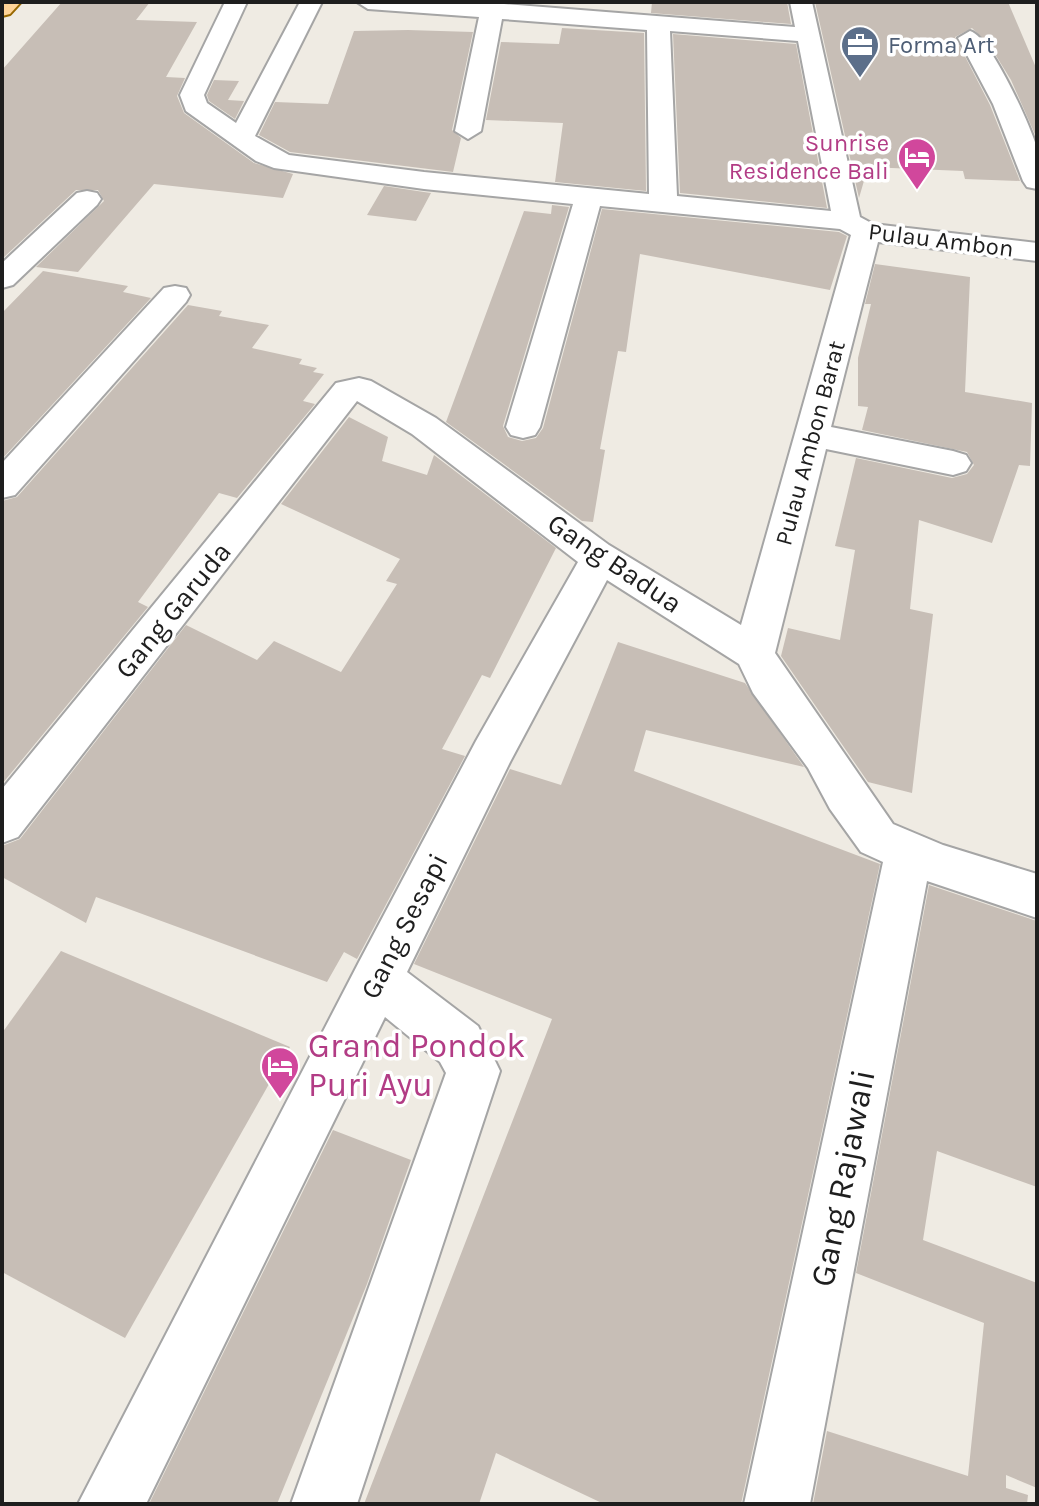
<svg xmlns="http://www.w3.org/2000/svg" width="1039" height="1506" viewBox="0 0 1039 1506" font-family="Karla,sans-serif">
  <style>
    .building { fill: #c7beb6 }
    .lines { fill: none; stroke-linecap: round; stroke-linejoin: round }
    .minor-casing { stroke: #a5a5a5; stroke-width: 4 }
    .major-casing { stroke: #976700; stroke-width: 4 }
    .minor { fill: #fff; fill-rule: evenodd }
    .major { fill: #ffd498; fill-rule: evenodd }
    .labels { text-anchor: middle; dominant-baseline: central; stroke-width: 7; stroke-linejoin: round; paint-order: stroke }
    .far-service-label { font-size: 24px; fill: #4e5e75; stroke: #fff; text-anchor: start }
    .far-hotel-label { font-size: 24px; fill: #b23c85; stroke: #fff; text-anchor: end }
    .far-street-label { font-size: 24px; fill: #1e1e1e; stroke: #fff }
    .street-label { font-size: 28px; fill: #1e1e1e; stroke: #fff }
    .near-hotel-label { font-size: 34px; fill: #b23c85; stroke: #fff; text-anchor: start }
    .near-street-label { font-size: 34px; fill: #1e1e1e; stroke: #fff }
  </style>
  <rect width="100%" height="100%" fill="#efebe3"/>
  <!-- building -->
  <g class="building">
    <path d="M62,2H150L136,20L197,22L166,77L185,78L177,96L184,113L254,163L293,174L283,198L154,184L78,272L36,267L104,201L98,190H76L2,259V70Z"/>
    <path d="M652,2H787L791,24L651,13Z"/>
    <path d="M815,2H1008L1037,70V139L1011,80L990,46L972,28L955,37L990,105L1020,181L965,179L963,171L868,167L859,198Z"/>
    <path d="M562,28L644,33L646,191L555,182L563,123L486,120L501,42L559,44Z"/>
    <path d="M408,30L473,32L452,130L461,138L453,172L290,152L259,135L275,102L328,104L354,31Z"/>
    <path d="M673,34L796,44L827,208L680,193Z"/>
    <path d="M214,80L239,81L228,100L244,101L235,119L209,101L207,95Z"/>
    <path d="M384,186L424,192L431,193L416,221L367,215Z"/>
    <path d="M552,205L569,207L503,426L508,437L522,441L536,438L543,428L602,209L839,232L847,236L830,290L640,254L626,352L618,351L600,449L605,450L593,522L582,521L446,422L524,211L551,214Z"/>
    <path d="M875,264L970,277L965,392L1032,403L1030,466L1019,465L992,543L919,520L910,609L933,614L912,793L868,782L781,656L788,628L840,640L855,550L835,546L856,458L952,478L967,474L974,465L967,452L862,430L868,407L858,406V358L871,304H865Z"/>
    <path d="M43,271L128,286L123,292L151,298L2,459V313Z"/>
    <path d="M188,305L222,311L219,316L269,325L252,348L302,359L299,364L317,368L313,372L324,374L303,401L315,404L237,498L219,493L138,602L148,607L2,784V501L17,497Z"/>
    <path d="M349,417L388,437L382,461L427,475L434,455L556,548L490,678L482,675L442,749L465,756L357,959L344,952L327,982L96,897L86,923L2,877V846L20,839L186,625L257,660L274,641L341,672L397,584L386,581L400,559L281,504Z"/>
    <path d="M618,642L745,683L804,767L646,730L634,771L880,864L741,1504H604L496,1453L479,1504H364L552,1019L414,964L510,769L561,785Z"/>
    <path d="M929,885L1037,921V1187L937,1151L923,1240L1037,1283V1488L1006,1475V1488L1028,1495L1027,1504H813L827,1431L968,1476L984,1323L856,1273Z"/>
    <path d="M61,951L290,1047L125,1338L2,1272V1033Z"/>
    <path d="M333,1130L411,1160L367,1284L277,1504H149Z"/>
  </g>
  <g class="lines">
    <defs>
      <g id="minor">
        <path d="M225,2H247L204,95L207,103L236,123L300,2H322L255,136L289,155L424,172L649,194L647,30L502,19L481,131L468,139L455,131L479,17L368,9L357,2L492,3L795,27L790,2H812L860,217L873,224L1037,243V261L878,242L831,427L953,451L966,455L971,463L966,471L953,475L826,449L775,653L893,824L943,845L1037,874V918L927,881L810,1504H744L883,862L861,852L830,809L808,768L753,693L739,664L607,580L510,762L407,972L478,1026L500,1071L357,1504H291L446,1073L440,1062L385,1017L146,1504H78L359,962L476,741L578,562L412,434L357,401L18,837L2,843V789L336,383L359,378L371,381L436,418L609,545L741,625L851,235L840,229L600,206L540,427L535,435L523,438L511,435L506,427L573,204L424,189L274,168L256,161L186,111L180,95ZM670,31L798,41L831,211L677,196Z"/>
        <path d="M970,31C990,36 1029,123 1036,145C1039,158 1037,175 1037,189L1027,187L1023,181L993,104L958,38Z"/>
        <path d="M87,191L97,193L101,199L97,205L13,285L2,288V263L77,193Z"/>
        <path d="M175,286L186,288L190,295L186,302L15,495L2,498V463L164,288Z"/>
      </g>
      <path id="major" d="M2,2H21L10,14L2,16Z"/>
    </defs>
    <!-- minor casing -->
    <use href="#minor" class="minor-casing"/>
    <!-- major casing -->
    <use href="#major" class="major-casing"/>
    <!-- minor -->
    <use href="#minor" class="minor"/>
    <!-- major -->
    <use href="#major" class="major"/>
  </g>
  <!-- icons -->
  <defs>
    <symbol id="office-pin" viewBox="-11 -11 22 30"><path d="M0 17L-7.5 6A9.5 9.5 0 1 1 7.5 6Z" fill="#5c6f8a" stroke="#fff"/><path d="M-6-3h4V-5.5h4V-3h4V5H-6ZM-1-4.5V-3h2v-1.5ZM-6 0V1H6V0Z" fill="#fff"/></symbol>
    <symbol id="hotel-pin" viewBox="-11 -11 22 30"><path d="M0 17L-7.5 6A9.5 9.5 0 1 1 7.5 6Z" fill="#d1479c" stroke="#fff"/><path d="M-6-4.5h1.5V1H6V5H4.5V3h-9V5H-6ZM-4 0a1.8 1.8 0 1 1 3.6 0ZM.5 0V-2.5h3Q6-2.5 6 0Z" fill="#fff"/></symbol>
  </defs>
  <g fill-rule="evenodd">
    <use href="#office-pin" x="838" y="23" width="44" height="60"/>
    <use href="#hotel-pin" x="895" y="135" width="44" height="60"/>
    <use href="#hotel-pin" x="258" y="1044" width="44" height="60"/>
  </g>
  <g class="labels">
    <!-- far-service labels -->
    <g class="far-service-label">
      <text x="888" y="45">Forma Art</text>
    </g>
    <!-- far-hotel labels -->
    <g class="far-hotel-label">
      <text x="889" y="143">Sunrise<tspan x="889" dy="28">Residence Bali</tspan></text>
    </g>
    <!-- far-street labels -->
    <g class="far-street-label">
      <text transform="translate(941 240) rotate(7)">Pulau Ambon</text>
      <text transform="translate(810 443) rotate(-75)">Pulau Ambon Barat</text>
    </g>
    <!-- street labels -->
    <g class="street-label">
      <text transform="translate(615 563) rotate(34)">Gang Badua</text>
      <text transform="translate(173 610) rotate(-51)">Gang Garuda</text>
      <text transform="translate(404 926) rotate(-63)">Gang Sesapi</text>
    </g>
    <!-- near-hotel labels -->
    <g class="near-hotel-label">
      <text x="308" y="1046">Grand Pondok<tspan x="308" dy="39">Puri Ayu</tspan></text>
    </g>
    <!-- near-street labels -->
    <g class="near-street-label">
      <text transform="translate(843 1178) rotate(-79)">Gang Rajawali</text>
    </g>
  </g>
  <!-- border -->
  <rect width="1039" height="1506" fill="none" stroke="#1e1e1e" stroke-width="8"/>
</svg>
